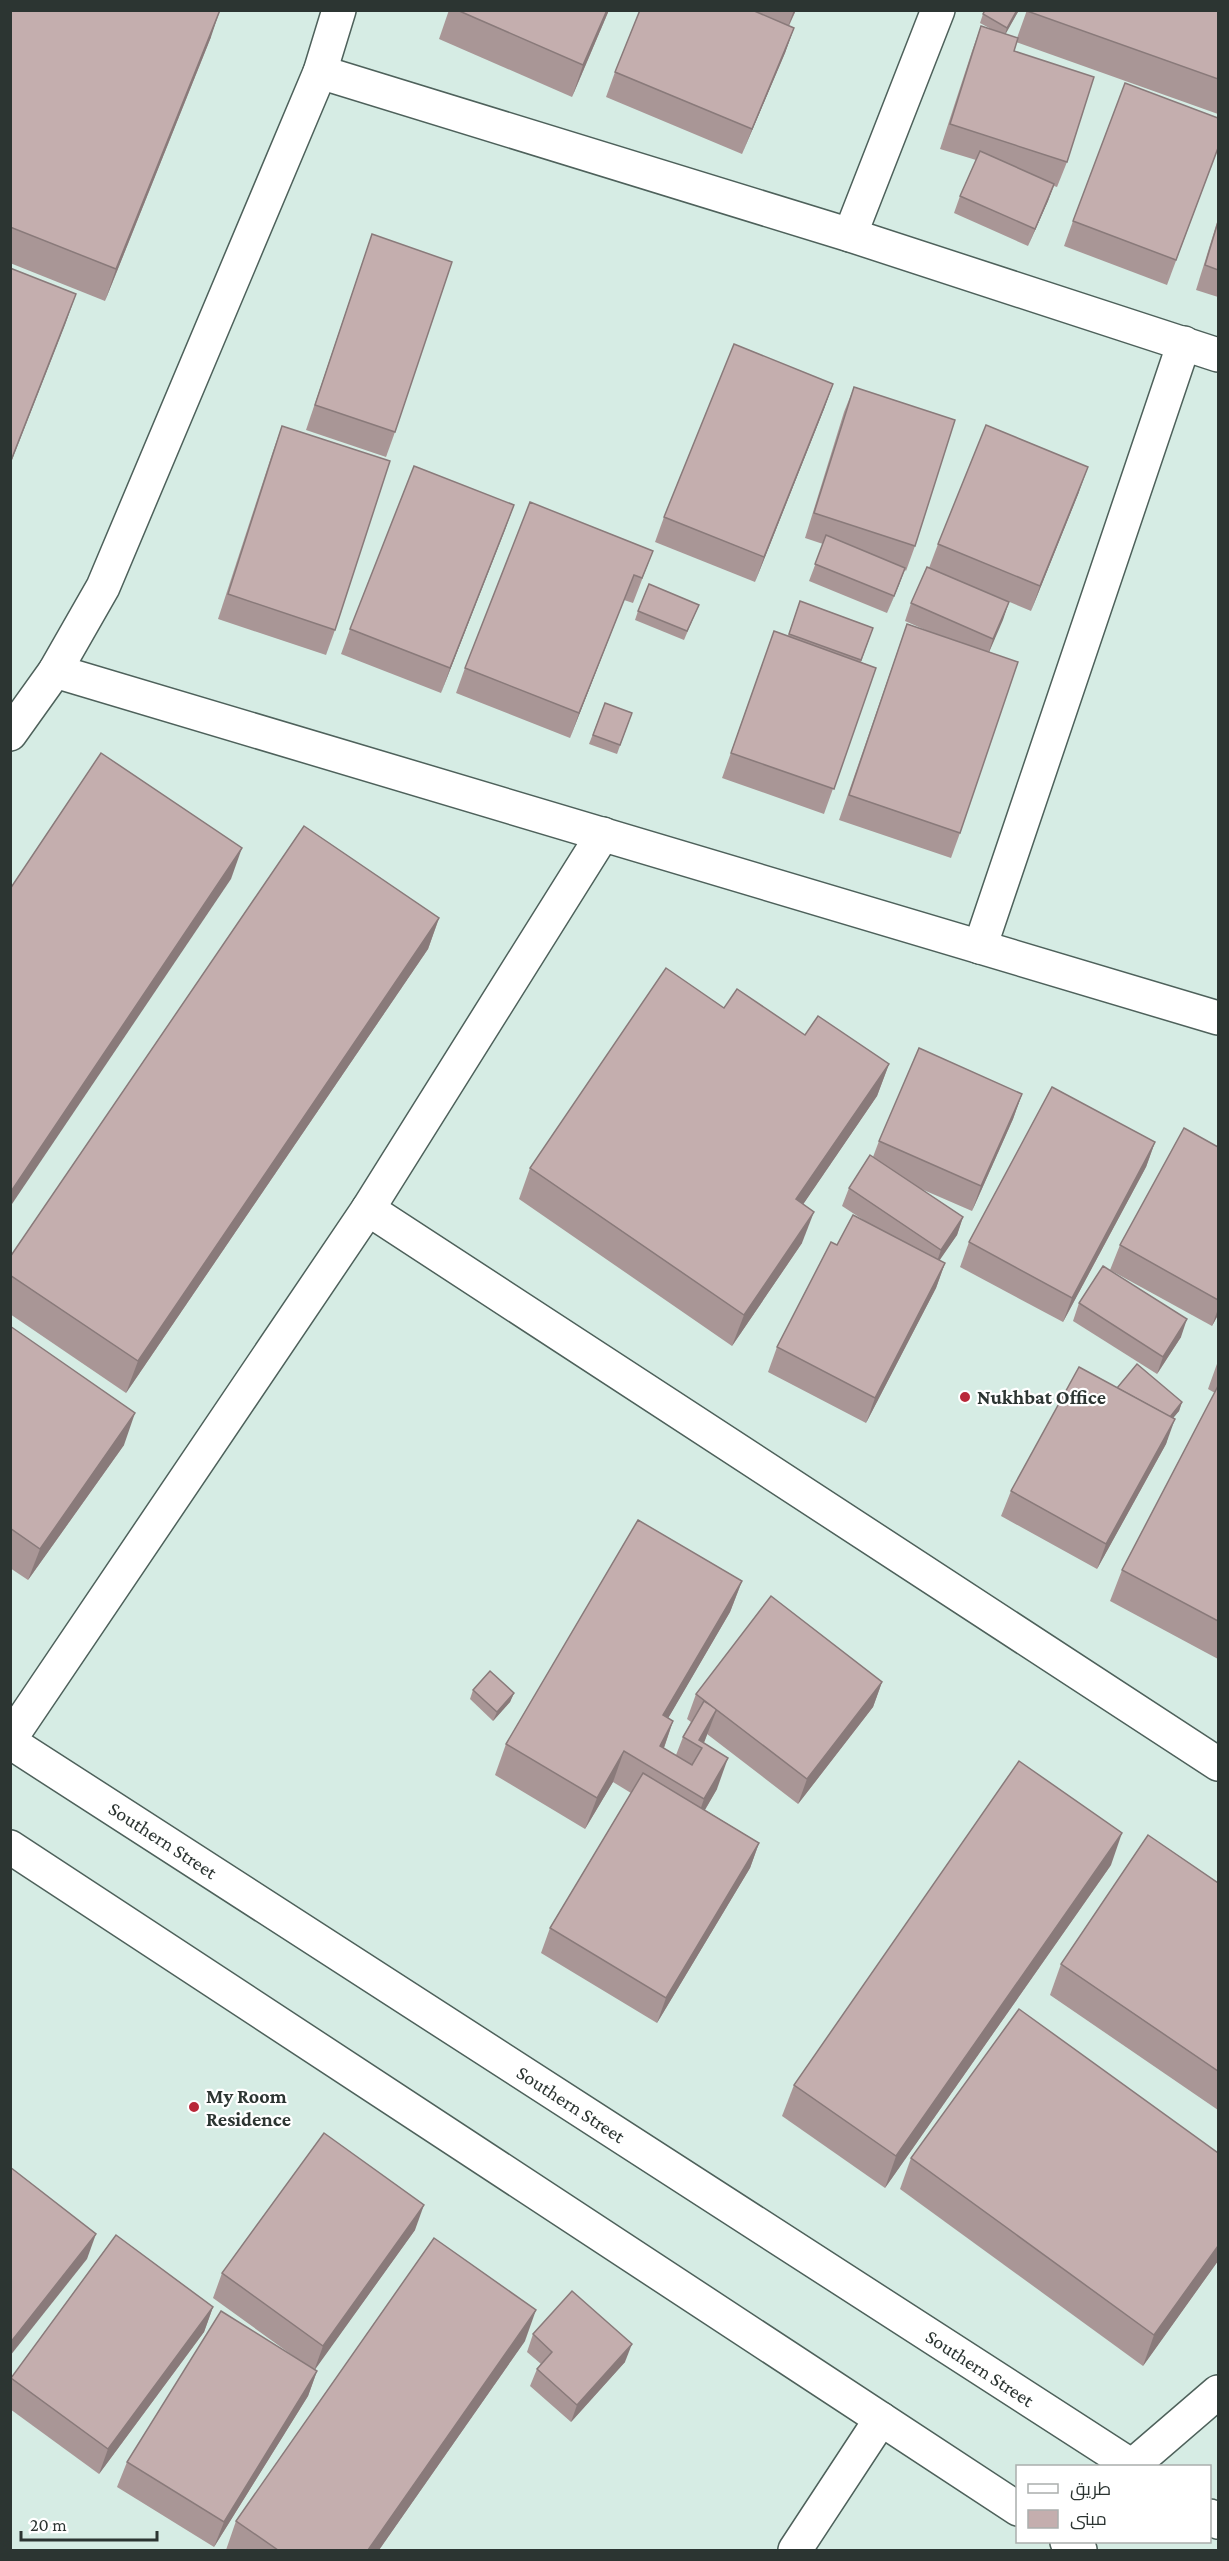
<svg xmlns="http://www.w3.org/2000/svg" width="1229" height="2561" viewBox="0 0 1229 2561" font-family="'Crimson Pro',Cairo,serif">
  <style>
    .lines { fill: none; stroke-linecap: round; stroke-linejoin: round }
    .minor-casing { stroke: #4e615b; stroke-width: 36 }
    .secondary-casing { stroke: #4e615b; stroke-width: 36 }
    .minor { stroke: #fff; stroke-width: 33 }
    .secondary { stroke: #fff; stroke-width: 33 }
    .wall { fill: #a99696 }
    .shaded-wall { fill: #897a7a }
    .building { fill: #c4aeae; stroke: #897a7a; stroke-width: 1.5 }
    .poi-dot { fill: #b82738; stroke: #fff; stroke-width: 2 }
    .labels { text-anchor: middle; dominant-baseline: central; stroke-width: 4.5; stroke-linejoin: round; paint-order: stroke }
    .poi-label { font-size: 20px; font-weight: bold; fill: #2c3532; stroke: #fff; text-anchor: start }
    .street-label { font-size: 20px; fill: #2c3532; stroke: #fff }
  </style>
  <rect width="100%" height="100%" fill="#d6ece4"/>
  <g class="lines">
    <defs>
      <g id="minor">
        <path d="M320,72L850,235L1218,355"/>
        <path d="M850,235L938,10"/>
        <path d="M55,671L1218,1018"/>
        <path d="M10,734L55,671L103,587L320,72L339,10"/>
        <path d="M980,947L1184,343"/>
        <path d="M368,1209L1218,1764"/>
        <path d="M10,1739L368,1209L603,834"/>
        <path d="M1132,2466L1218,2392"/>
        <path d="M795,2550L881,2419"/>
      </g>
      <g id="secondary">
        <path d="M10,1742L1132,2466"/>
        <path d="M10,1847L1018,2509"/>
        <path d="M1210,2516L1218,2522"/>
        <path d="M1067,2542L1080,2550"/>
      </g>
    </defs>
    <!-- minor casing -->
    <use href="#minor" class="minor-casing"/>
    <!-- secondary casing -->
    <use href="#secondary" class="secondary-casing"/>
    <!-- minor -->
    <use href="#minor" class="minor"/>
    <!-- secondary -->
    <use href="#secondary" class="secondary"/>
  </g>
  <!-- wall -->
  <g class="wall">
    <path d="M10,10L211,37L105,301L10,263Z"/>
    <path d="M449,10H609L572,97L439,39Z"/>
    <path d="M640,10H796L789,26L794,28L785,53L742,154L606,97L615,72Z"/>
    <path d="M1019,10L1005,34L1017,38L1027,10H1218V114L1016,42L1014,51L1067,162L1057,187L1054,186L1048,201L1028,246L954,213L960,196L976,160L940,149L972,51L981,26L991,29L980,23L983,14Z"/>
    <path d="M1218,148L1167,285L1064,246L1073,221Z"/>
    <path d="M1218,219V297L1196,290Z"/>
    <path d="M372,234L395,432L386,457L306,430Z"/>
    <path d="M833,384L824,409L755,582L655,542L664,517Z"/>
    <path d="M854,387L915,546L906,571L905,570L887,613L809,581L823,544L805,538L844,412Z"/>
    <path d="M282,426L335,630L326,655L218,619L273,451Z"/>
    <path d="M1079,492L1031,611L979,589L1009,602L989,652L960,833L951,858L839,820L907,624L930,632L905,621L911,603L929,568L938,544Z"/>
    <path d="M514,505L441,693L341,654L350,629Z"/>
    <path d="M653,551L633,603L624,600L570,738L456,693L465,668Z"/>
    <path d="M800,601L873,628L861,662L876,668L824,814L722,778L774,631L788,636Z"/>
    <path d="M699,605L684,640L635,620L638,611Z"/>
    <path d="M605,703L632,713L617,754L589,744Z"/>
    <path d="M439,918L428,949L126,1393L10,1314V1257Z"/>
    <path d="M724,1008L889,1064L877,1096L803,1204L802,1243L732,1346L519,1199L530,1168Z"/>
    <path d="M1022,1094L1013,1119L972,1211L919,1188L963,1217L957,1235L939,1260L945,1263L936,1288L866,1423L768,1372L777,1347L837,1245L868,1223L842,1206L849,1188L873,1157L879,1141Z"/>
    <path d="M1155,1142L1146,1167L1063,1322L960,1267L969,1242Z"/>
    <path d="M1218,1147V1315L1212,1326L1110,1270L1120,1245Z"/>
    <path d="M1079,1303L1181,1337L1157,1374L1073,1321Z"/>
    <path d="M10,1326L124,1445L28,1580L10,1568Z"/>
    <path d="M1218,1361V1659L1110,1601L1122,1570L1215,1393L1208,1389Z"/>
    <path d="M1117,1388L1182,1402L1179,1411L1173,1418L1166,1444L1097,1569L1001,1516L1011,1491Z"/>
    <path d="M742,1581L730,1612L668,1718L673,1721L664,1748L676,1755L683,1737L691,1722L687,1719L696,1694L882,1682L873,1707L798,1804L707,1734L704,1743L717,1789L705,1810L759,1843L750,1868L657,2023L541,1953L550,1928L631,1793L613,1782L585,1829L495,1775L506,1744Z"/>
    <path d="M473,1690L514,1693L510,1702L493,1721L470,1699Z"/>
    <path d="M1111,1865L885,2188L782,2116L794,2085Z"/>
    <path d="M1218,1883V2110L1050,1995L1061,1964Z"/>
    <path d="M911,2158L1218,2261L1143,2366L900,2189Z"/>
    <path d="M415,2230L314,2370L317,2371L308,2396L214,2547L117,2487L127,2462L296,2358L213,2298L222,2273Z"/>
    <path d="M213,2307L204,2332L99,2474L10,2409V2378Z"/>
    <path d="M533,2334L625,2362L571,2422L530,2386L537,2369L541,2364L527,2352Z"/>
    <path d="M525,2341L379,2550H226L236,2521Z"/>
  </g>
  <!-- shaded-wall -->
  <g class="shaded-wall">
    <path d="M220,10L211,37L105,301L116,269Z"/>
    <path d="M607,10H609L572,97L583,65Z"/>
    <path d="M794,10H796L787,29Z"/>
    <path d="M1017,10H1019L1004,37L1007,28Z"/>
    <path d="M794,28L785,53L742,154L752,129Z"/>
    <path d="M1054,184L1048,201L1028,246L1035,229Z"/>
    <path d="M76,294L65,325L10,465V463Z"/>
    <path d="M833,384L824,409L755,582L764,557Z"/>
    <path d="M1088,467L1079,492L1031,611L1040,586Z"/>
    <path d="M514,505L505,530L441,693L450,668Z"/>
    <path d="M905,568L899,585L887,613L894,596Z"/>
    <path d="M634,575L624,600L570,738L579,713Z"/>
    <path d="M1009,602L1003,620L987,657L993,639Z"/>
    <path d="M242,848L231,879L10,1207V1193Z"/>
    <path d="M439,918L428,949L126,1393L138,1361Z"/>
    <path d="M889,1064L877,1096L785,1231L796,1199Z"/>
    <path d="M1022,1094L1013,1119L972,1211L981,1186Z"/>
    <path d="M1155,1142L1146,1167L1063,1322L1072,1298Z"/>
    <path d="M814,1212L802,1243L732,1346L744,1315Z"/>
    <path d="M963,1217L957,1235L935,1267L941,1250Z"/>
    <path d="M945,1263L936,1288L866,1423L875,1398Z"/>
    <path d="M1218,1309V1315L1212,1326Z"/>
    <path d="M1187,1319L1181,1337L1157,1374L1163,1357Z"/>
    <path d="M1182,1402L1179,1411L1159,1435L1162,1426Z"/>
    <path d="M135,1413L124,1445L28,1580L40,1549Z"/>
    <path d="M1175,1419L1166,1444L1097,1569L1106,1544Z"/>
    <path d="M742,1581L730,1612L652,1746L663,1715Z"/>
    <path d="M882,1682L873,1707L798,1804L807,1779Z"/>
    <path d="M514,1693L510,1702L493,1721L497,1712Z"/>
    <path d="M717,1709L705,1740L701,1748L699,1740Z"/>
    <path d="M673,1721L662,1753L660,1746Z"/>
    <path d="M624,1751L613,1782L585,1829L597,1798Z"/>
    <path d="M728,1758L717,1789L693,1830L704,1799Z"/>
    <path d="M1122,1833L1111,1865L885,2188L896,2156Z"/>
    <path d="M759,1843L750,1868L657,2023L666,1998Z"/>
    <path d="M424,2205L415,2230L314,2371L323,2346Z"/>
    <path d="M96,2234L87,2259L10,2356V2343Z"/>
    <path d="M1218,2246V2261L1143,2366L1154,2335Z"/>
    <path d="M213,2307L204,2332L99,2474L108,2449Z"/>
    <path d="M536,2310L525,2341L379,2550H368Z"/>
    <path d="M632,2344L625,2362L571,2422L577,2405Z"/>
    <path d="M317,2371L308,2396L214,2547L224,2522Z"/>
  </g>
  <!-- building -->
  <g class="building">
    <path d="M10,10H220L116,269L10,227Z"/>
    <path d="M457,10H607L583,65Z"/>
    <path d="M640,10H752L794,28L752,129L615,72Z"/>
    <path d="M985,10H1017L1007,28L983,14Z"/>
    <path d="M1218,10V79L1027,11V10Z"/>
    <path d="M981,26L1018,38L1014,51L1094,77L1067,162L950,124Z"/>
    <path d="M1125,83L1218,118V148L1176,260L1073,221Z"/>
    <path d="M980,151L1054,184L1035,229L960,196Z"/>
    <path d="M1218,222V270L1205,265Z"/>
    <path d="M372,234L452,262L395,432L315,405Z"/>
    <path d="M10,268L76,294L10,463Z"/>
    <path d="M734,344L833,384L764,557L664,517Z"/>
    <path d="M854,387L955,420L915,546L814,513Z"/>
    <path d="M986,425L1088,467L1040,586L938,544Z"/>
    <path d="M282,426L390,461L335,630L228,594Z"/>
    <path d="M414,466L514,505L450,668L350,629Z"/>
    <path d="M530,502L653,551L642,578L634,575L579,713L465,668Z"/>
    <path d="M826,535L905,568L894,596L815,564Z"/>
    <path d="M927,567L1009,602L993,639L911,603Z"/>
    <path d="M649,584L699,605L687,631L638,611Z"/>
    <path d="M800,601L873,628L861,660L789,634Z"/>
    <path d="M907,624L1018,662L960,833L849,795Z"/>
    <path d="M774,631L876,668L834,789L731,753Z"/>
    <path d="M605,703L632,713L620,745L593,735Z"/>
    <path d="M101,753L242,848L10,1193V889Z"/>
    <path d="M304,826L439,918L138,1361L10,1275V1257Z"/>
    <path d="M666,968L724,1008L737,989L805,1035L818,1016L889,1064L796,1199L814,1212L744,1315L530,1168Z"/>
    <path d="M919,1048L1022,1094L981,1186L879,1141Z"/>
    <path d="M1052,1087L1155,1142L1072,1298L969,1242Z"/>
    <path d="M1184,1128L1218,1147V1300L1120,1245Z"/>
    <path d="M870,1155L963,1217L941,1250L849,1188Z"/>
    <path d="M853,1215L945,1263L875,1398L777,1347L831,1242L837,1245Z"/>
    <path d="M1103,1266L1187,1319L1163,1357L1079,1303Z"/>
    <path d="M10,1326L135,1413L40,1549L10,1528Z"/>
    <path d="M1137,1364L1182,1402L1170,1417L1117,1388Z"/>
    <path d="M1079,1367L1175,1419L1106,1544L1011,1491Z"/>
    <path d="M1218,1386V1621L1122,1570Z"/>
    <path d="M638,1520L742,1581L663,1715L673,1721L660,1746L692,1765L702,1748L683,1737L704,1701L717,1709L699,1740L728,1758L704,1799L624,1751L597,1798L506,1744Z"/>
    <path d="M771,1596L882,1682L807,1779L696,1694Z"/>
    <path d="M490,1671L514,1693L497,1712L473,1690Z"/>
    <path d="M1019,1761L1122,1833L896,2156L794,2085Z"/>
    <path d="M643,1773L759,1843L666,1998L550,1928Z"/>
    <path d="M1148,1835L1218,1883V2071L1061,1964Z"/>
    <path d="M1019,2009L1218,2153V2246L1154,2335L911,2158Z"/>
    <path d="M324,2133L424,2205L323,2346L222,2273Z"/>
    <path d="M10,2167L96,2234L10,2343Z"/>
    <path d="M116,2235L213,2307L108,2449L11,2378Z"/>
    <path d="M434,2238L536,2310L368,2550H278L236,2521Z"/>
    <path d="M572,2291L632,2344L577,2405L537,2369L552,2352L533,2334Z"/>
    <path d="M221,2311L317,2371L224,2522L127,2462Z"/>
  </g>
  <!-- markers -->
  <g class="poi-dot">
    <circle cx="965" cy="1397" r="6"/>
    <circle cx="194" cy="2107" r="6"/>
  </g>
  <g class="labels">
    <!-- poi labels -->
    <g class="poi-label">
      <text x="977" y="1397">Nukhbat Office</text>
      <text x="206" y="2096">My Room<tspan x="206" dy="23">Residence</tspan></text>
    </g>
    <!-- street labels -->
    <g class="street-label">
      <text transform="translate(163 1840) rotate(33)">Southern Street</text>
      <text transform="translate(571 2104) rotate(33)">Southern Street</text>
      <text transform="translate(980 2368) rotate(33)">Southern Street</text>
    </g>
  </g>
  <!-- border -->
  <rect width="1229" height="2561" fill="none" stroke="#2c3532" stroke-width="24"/>
  <!-- legend -->
  <rect x="1016" y="2465" width="195" height="78" fill="#ffffff" stroke="#abaead" stroke-width="1.5"/>
  <rect x="1028" y="2484" width="30" height="9" fill="#ffffff" stroke="#abaead" stroke-width="1.5"/>
  <text x="1070" y="2495" font-size="18" fill="#2c3532">طريق</text>
  <rect x="1028" y="2510" width="30" height="18" fill="#c4aeae" stroke="#abaead" stroke-width="1.5"/>
  <text x="1070" y="2525" font-size="18" fill="#2c3532">مبنى</text>
  <!-- scale -->
  <path d="M21 2531v9h136v-9" fill="none" stroke="#2c3532" stroke-width="3"/>
  <text x="30" y="2531" font-size="18" fill="#2c3532" stroke="#ffffff" stroke-width="4.5" paint-order="stroke">20 m</text>
</svg>
